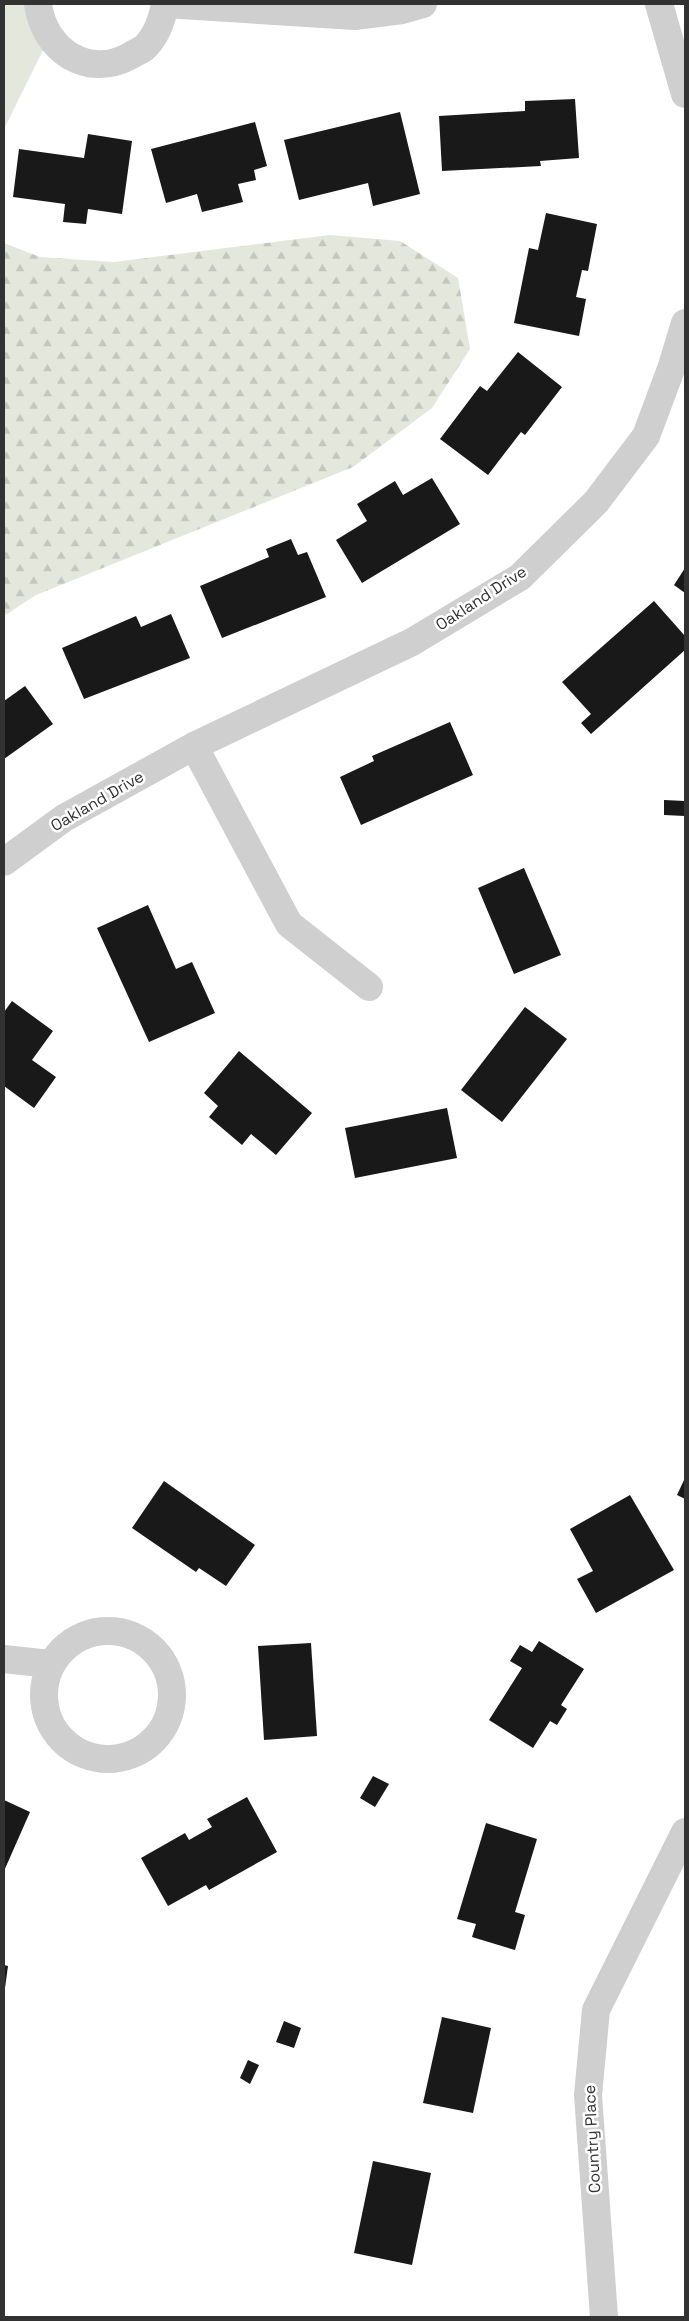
<svg xmlns="http://www.w3.org/2000/svg" width="689" height="2321" viewBox="0 0 689 2321" font-family="'Space Grotesk',sans-serif">
  <style>
    .forest { fill: url(#forest-firs) }
    .green { fill: #e4e8dc }
    .building { fill: #191919 }
    .lines { fill: none; stroke-linecap: round; stroke-linejoin: round }
    .street { stroke: #cfcfcf; stroke-width: 28 }
    .labels { text-anchor: middle; dominant-baseline: central; stroke-width: 5; stroke-linejoin: round; paint-order: stroke }
    .street-label { font-size: 16px; fill: #323232; stroke: #fff }
  </style>
  <defs>
    <pattern id="forest-firs" width="22" height="20" patternUnits="userSpaceOnUse" patternTransform="scale(1.25)"><rect width="22" height="20" fill="#e4e8dc"/><path d="M5 1l3.5 6h-7zM16 11l3.5 6h-7z" fill="#c4c7bd"/></pattern>
  </defs>
  <rect width="100%" height="100%" fill="#fff"/>
  <!-- forest -->
  <path class="forest" d="M330,235L400,241L458,278L470,349L432,408L353,467L36,595L4,616V243L40,257L114,262Z"/>
  <!-- green -->
  <path class="green" d="M4,4H38L49,38L4,129Z"/>
  <!-- building -->
  <g class="building">
    <path d="M575,99L579,158L540,161L541,166L442,171L439,116L525,111V101Z"/>
    <path d="M400,112L420,194L373,206L368,183L299,200L284,140Z"/>
    <path d="M255,122L267,166L254,170L256,180L238,184L243,202L202,212L197,194L166,203L151,149Z"/>
    <path d="M88,134L132,141L122,214L88,209L86,224L63,222L65,204L13,197L19,149L84,158Z"/>
    <path d="M546,213L597,224L588,271L582,270L576,297L586,299L579,336L514,323L529,248L538,250Z"/>
    <path d="M518,352L562,387L525,435L521,432L488,475L440,439L480,386L487,391Z"/>
    <path d="M432,478L460,524L362,583L336,540L367,521L357,504L395,481L403,495Z"/>
    <path d="M291,539L298,555L307,552L326,597L222,638L200,586L269,557L266,549Z"/>
    <path d="M685,568V593L674,585Z"/>
    <path d="M654,601L685,636V650L591,734L581,723L591,714L562,682Z"/>
    <path d="M171,614L190,658L84,699L62,648L136,616L141,627Z"/>
    <path d="M25,686L53,724L4,759V701Z"/>
    <path d="M450,722L473,775L361,825L340,777L374,761L372,756Z"/>
    <path d="M664,800L685,801V816L664,815Z"/>
    <path d="M524,868L561,955L514,974L478,888Z"/>
    <path d="M148,905L176,969L192,962L215,1013L149,1042L97,928Z"/>
    <path d="M12,1001L53,1031L32,1060L56,1077L34,1108L4,1086V1012Z"/>
    <path d="M525,1007L567,1039L502,1122L461,1090Z"/>
    <path d="M239,1051L312,1113L276,1155L251,1134L242,1145L209,1117L218,1106L204,1093Z"/>
    <path d="M447,1108L457,1158L355,1178L345,1128Z"/>
    <path d="M685,1478V1499L677,1495Z"/>
    <path d="M164,1481L255,1545L226,1586L199,1568L196,1572L132,1528Z"/>
    <path d="M630,1495L674,1570L596,1613L577,1579L593,1571L570,1529Z"/>
    <path d="M539,1641L584,1669L561,1705L567,1709L557,1725L550,1721L533,1748L489,1720L522,1668L510,1661L520,1645L532,1652Z"/>
    <path d="M311,1643L317,1736L264,1740L258,1646Z"/>
    <path d="M373,1776L389,1784L375,1807L360,1798Z"/>
    <path d="M247,1797L277,1852L209,1890L206,1885L168,1906L141,1858L185,1833L189,1840L212,1827L207,1819Z"/>
    <path d="M4,1800L30,1812L4,1871Z"/>
    <path d="M486,1823L537,1839L515,1912L525,1915L515,1950L472,1937L476,1924L457,1919Z"/>
    <path d="M4,1965L8,1966L5,1988H4Z"/>
    <path d="M442,2017L491,2028L473,2113L423,2103Z"/>
    <path d="M284,2021L301,2028L294,2048L276,2042Z"/>
    <path d="M248,2060L259,2065L250,2084L240,2078Z"/>
    <path d="M373,2161L431,2173L412,2265L354,2253Z"/>
  </g>
  <g class="lines">
    <!-- street -->
    <g class="street">
      <path d="M38,4C44,50 87,79 130,56C134,53 140,51 144,48C156,37 162,20 165,4"/>
      <path d="M165,4L355,16L402,10L423,4"/>
      <path d="M659,4L685,94"/>
      <path d="M194,746L289,924L369,987"/>
      <path d="M4,862L64,818L194,746L412,642L520,577L596,502L646,436L671,369L685,323"/>
      <circle cx="108" cy="1695" r="64"/>
      <path d="M4,1659L50,1664"/>
      <path d="M604,2317L588,2095L596,2010L685,1832"/>
    </g>
  </g>
  <g class="labels">
    <!-- street labels -->
    <g class="street-label">
      <text transform="translate(481 598) rotate(-33)">Oakland Drive</text>
      <text transform="translate(97 801) rotate(-30)">Oakland Drive</text>
      <text transform="translate(592 2139) rotate(-93)">Country Place</text>
    </g>
  </g>
  <!-- border -->
  <rect width="689" height="2321" fill="none" stroke="#323232" stroke-width="10"/>
</svg>
